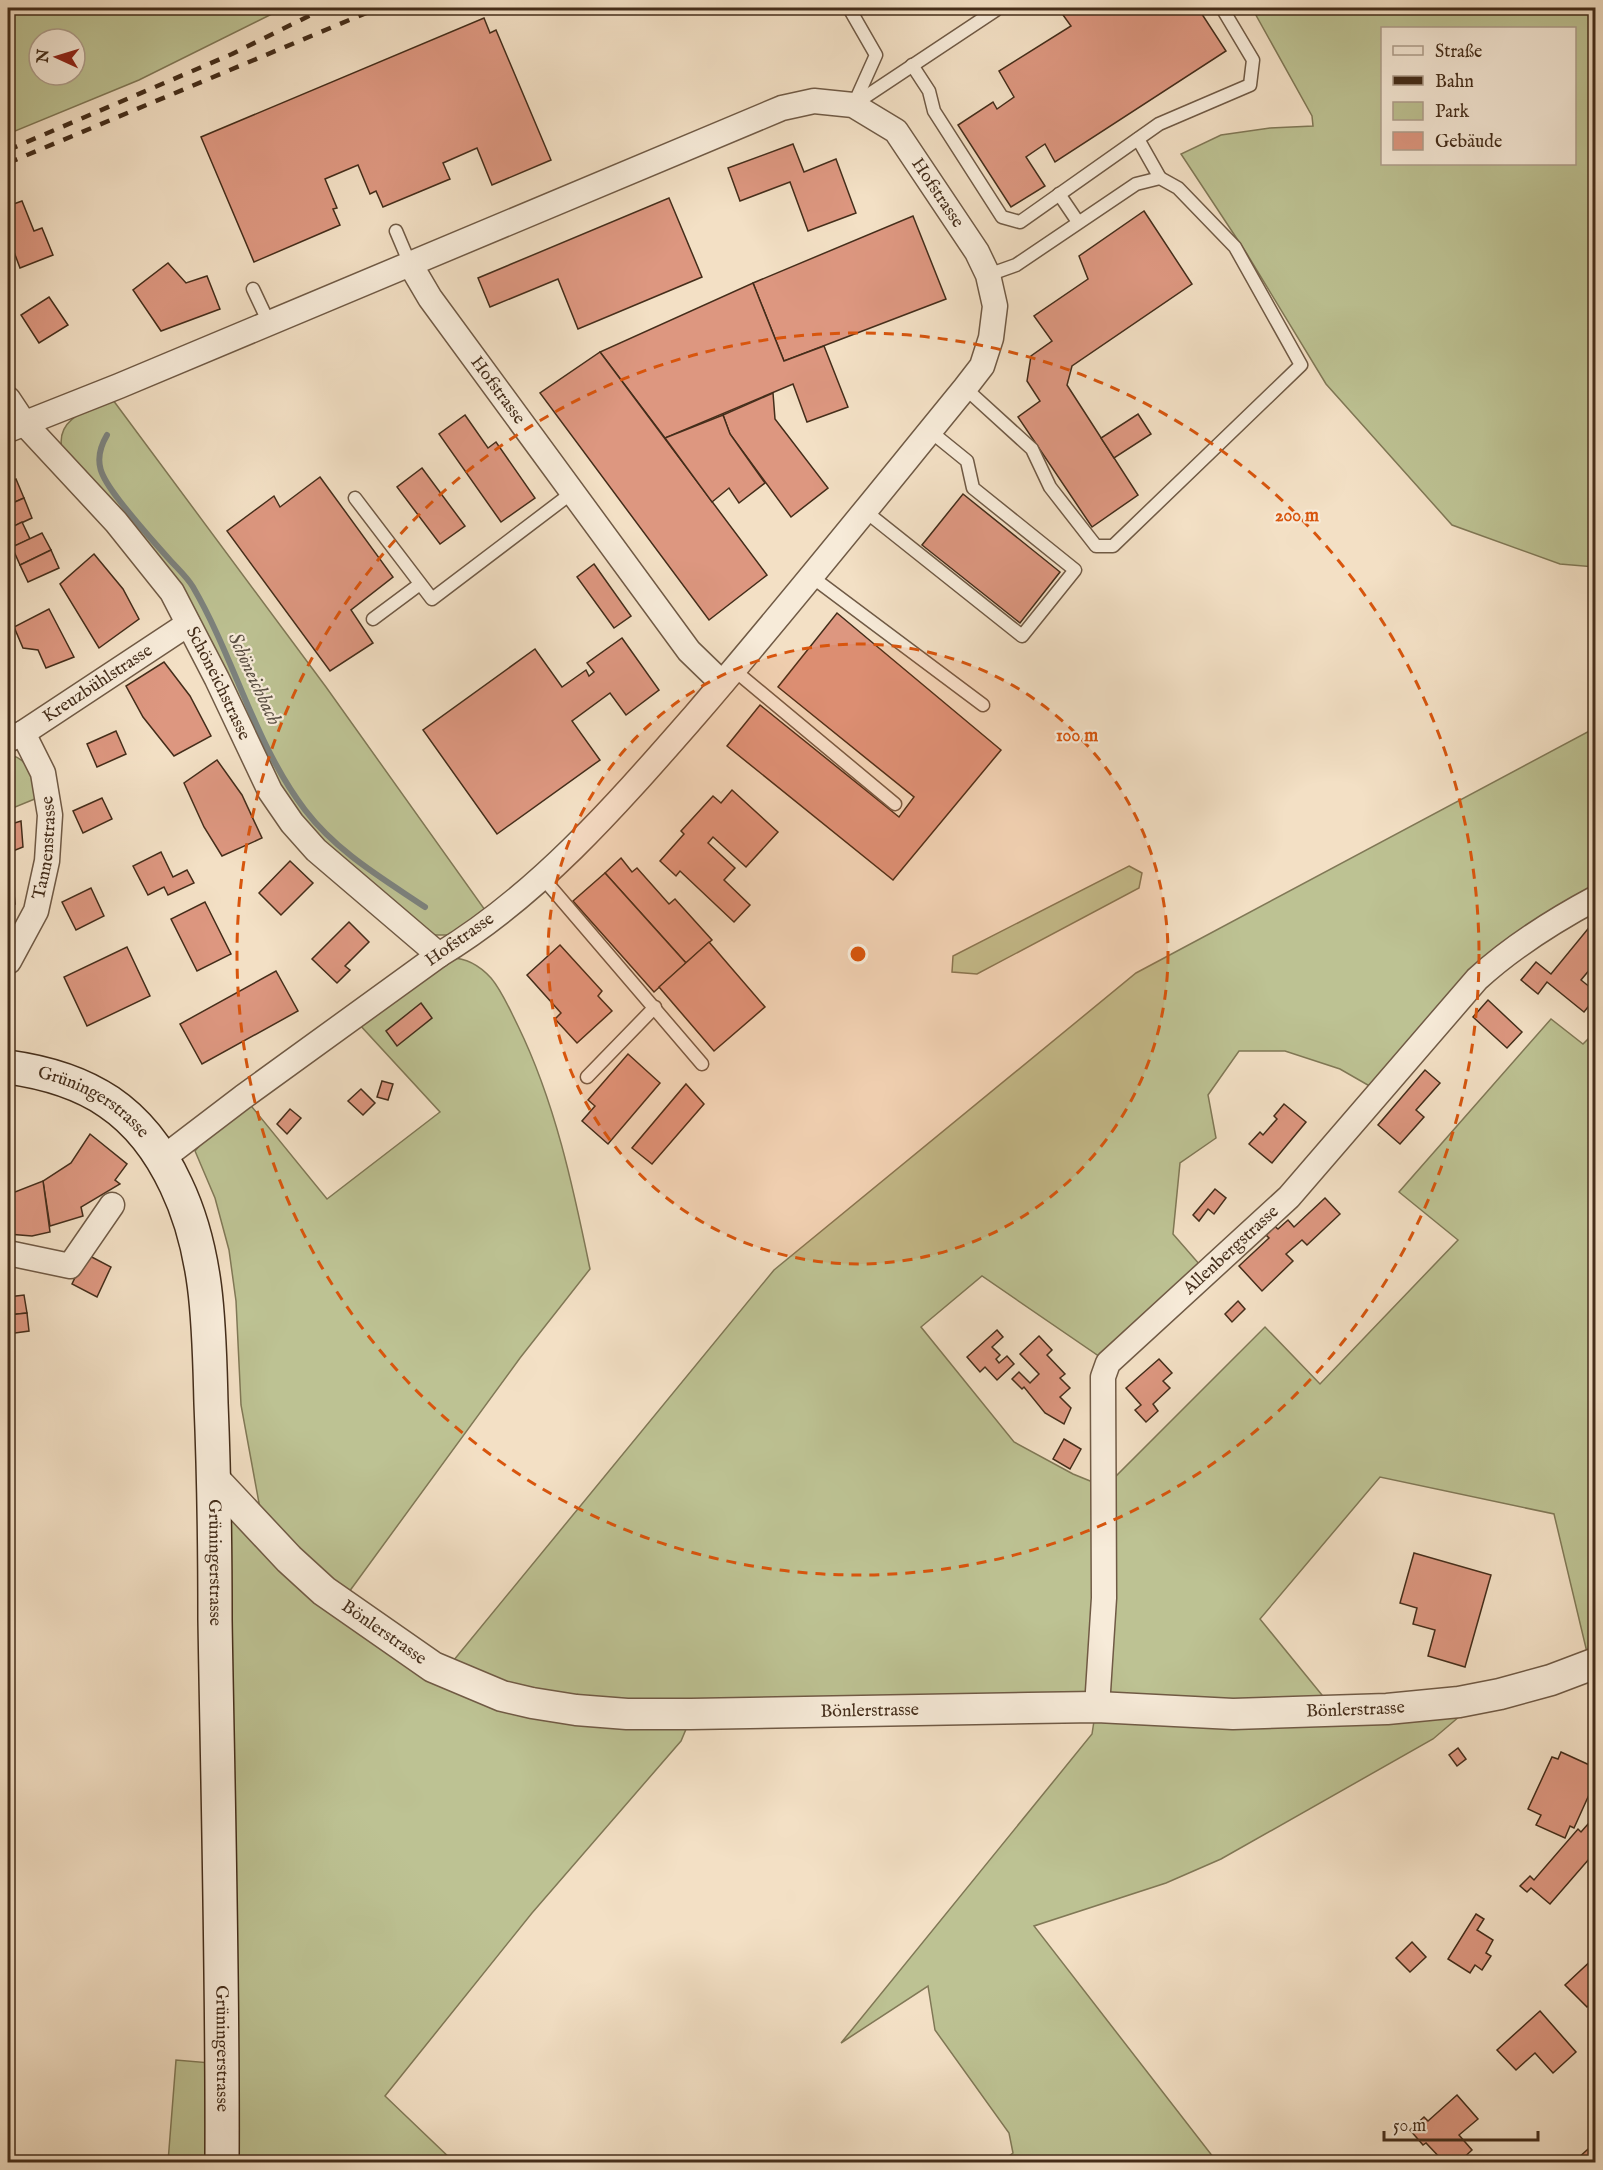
<svg xmlns="http://www.w3.org/2000/svg" width="1603" height="2170" viewBox="0 0 1603 2170" font-family="'IM FELL English',serif">
  <style>
    .green { fill: #bdc293; stroke: #807856; stroke-width: 1.5; fill-rule: evenodd }
    .lines { fill: none; stroke-linecap: round; stroke-linejoin: round }
    .stream { stroke: #7c827e; stroke-width: 6 }
    .building { fill: #dd9780; stroke: #442d1a; stroke-width: 1.5 }
    .service-casing { stroke: #705a45; stroke-width: 15 }
    .minor-casing { stroke: #705a45; stroke-width: 27 }
    .tertiary-casing { stroke: #705a45; stroke-width: 33 }
    .secondary-casing { stroke: #442d1a; stroke-width: 36 }
    .service { stroke: #f7ebd9; stroke-width: 12 }
    .minor { stroke: #f7ebd9; stroke-width: 24 }
    .tertiary { stroke: #f7ebd9; stroke-width: 30 }
    .secondary { stroke: #f7ebd9; stroke-width: 33 }
    .rail { stroke: #442d1a; stroke-width: 4.5; stroke-dasharray: 10 10; stroke-linecap: butt }
    .ring { fill: none; stroke: #d8550d; stroke-width: 3; stroke-dasharray: 10 8 }
    .labels { text-anchor: middle; dominant-baseline: central; stroke-width: 4.5; stroke-linejoin: round; paint-order: stroke }
    .street-label { font-size: 18px; fill: #442d1a; stroke: #f7ebd9 }
    .water-label { font-size: 20px; font-style: italic; fill: #5b5044; stroke: #f7ebd9 }
    .centre { fill: #d8550d; stroke: #f7ebd9; stroke-width: 3 }
    .ring-label { font-size: 18px; text-anchor: middle; font-weight: bold; fill: #d8550d; stroke: #f7ebd9; stroke-width: 4.5; stroke-linejoin: round; paint-order: stroke }
  </style>
  <rect width="100%" height="100%" fill="#f3e0c5"/>
  <filter id="stains"><feTurbulence type="fractalNoise" baseFrequency=".00333" numOctaves="4"/><feColorMatrix values="0 0 0 0 .2 0 0 0 0 .09 0 0 0 0 .02 0 0 0 .5 -.17"/></filter>
  <radialGradient id="worn" r=".72"><stop offset=".6" stop-color="#630" stop-opacity="0"/><stop offset="1" stop-color="#630" stop-opacity=".3"/></radialGradient>
  <!-- green -->
  <g class="green">
    <path d="M8,8H284L139,80L8,134ZM39,39H75V75H39Z"/>
    <path d="M1252,8H1595V567L1560,564L1452,525L1326,384L1247,254L1181,154L1221,135L1270,128L1313,126L1312,116ZM1574,28V164H1382V28Z"/>
    <path d="M113,400L326,687L485,910L454,933L447,935H433L366,882L289,808L188,605L62,450C55,417 89,410 113,400Z"/>
    <path d="M1595,728V898L1551,923L1380,1092L1340,1069L1285,1051H1239L1208,1095L1216,1138L1180,1163L1173,1234L1207,1273L1109,1363L982,1276L921,1327L1014,1442L1073,1474L1105,1487L1265,1327L1320,1384L1458,1240L1399,1192L1551,1019L1583,1044L1595,1032V1663L1590,1665L1554,1514L1380,1477L1260,1619L1335,1711L1460,1716L1433,1739L1221,1859L1166,1883L1034,1926L1217,2162H1001L1013,2153L1009,2133L935,2030L928,1986L841,2043L1092,1734L1096,1708L692,1715L681,1741L532,1913L385,2096L454,2162H168L176,2060L222,2064L214,1479L289,1559L449,1666L774,1270L1136,973Z"/>
    <path d="M8,755C28,756 34,780 42,796L8,810Z"/>
    <path d="M1129,866L1142,873L1139,888L977,974L952,972L953,956Z"/>
    <path d="M451,958C466,958 480,966 491,978C502,991 510,1010 518,1026C555,1102 573,1186 590,1269L520,1358L346,1596L261,1514L241,1405L236,1301L229,1250L215,1198L195,1151L213,1130L248,1102L327,1199L440,1112L359,1024Z"/>
  </g>
  <g class="lines">
    <!-- stream -->
    <path class="stream" d="M107,435C91,462 102,478 119,500C135,521 152,540 169,559C177,568 187,577 193,587C235,659 254,743 305,810C337,852 382,878 425,907"/>
  </g>
  <!-- building -->
  <g class="building">
    <path d="M1058,8H1088L1090,10L1094,8H1198L1226,51L1055,162L1045,144L1026,157L1045,186L1011,207L958,125L993,102L997,109L1014,97L999,71L1071,26Z"/>
    <path d="M484,18L490,33L496,30L551,160L492,185L477,148L443,163L450,179L383,207L376,191L370,194L358,165L325,179L337,208L333,209L340,225L254,262L201,137Z"/>
    <path d="M793,144L804,172L836,159L856,213L808,231L790,182L740,201L728,168Z"/>
    <path d="M669,198L702,277L578,329L558,279L490,307L478,278Z"/>
    <path d="M22,201L34,231L42,228L53,255L20,268L8,236V206Z"/>
    <path d="M1144,211L1192,284L1072,366L1067,385L1138,495L1092,527L1018,417L1040,401L1027,381L1031,356L1052,341L1034,316L1088,279L1079,256Z"/>
    <path d="M913,216L946,299L784,361L753,283Z"/>
    <path d="M168,263L186,283L207,276L220,309L161,331L133,290Z"/>
    <path d="M753,283L784,361L824,346L848,407L807,422L793,384L665,438L600,352Z"/>
    <path d="M49,297L68,325L39,343L21,315Z"/>
    <path d="M600,352L767,575L709,620L540,393Z"/>
    <path d="M773,393L775,419L828,488L791,517L730,434L723,415Z"/>
    <path d="M1138,414L1151,434L1114,458L1101,438Z"/>
    <path d="M465,415L488,448L496,442L535,498L501,522L439,434Z"/>
    <path d="M723,415L730,434L765,483L739,503L729,488L712,502L665,438Z"/>
    <path d="M422,468L465,526L440,544L397,487Z"/>
    <path d="M320,477L393,577L351,610L373,643L330,671L227,531L274,496L280,507Z"/>
    <path d="M16,479L24,498L8,505V483Z"/>
    <path d="M963,494L1060,572L1020,623L922,545Z"/>
    <path d="M24,498L32,518L8,529V505Z"/>
    <path d="M22,522L30,539L15,546L8,529Z"/>
    <path d="M42,533L51,550L20,565L12,547Z"/>
    <path d="M51,550L59,568L28,582L20,565Z"/>
    <path d="M94,554L123,589L139,619L99,648L60,584Z"/>
    <path d="M594,564L631,616L614,628L577,577Z"/>
    <path d="M49,609L74,657L46,668L38,650L23,648L14,627Z"/>
    <path d="M837,613L1001,750L893,880L727,746L760,705L899,817L914,797L778,687Z"/>
    <path d="M622,638L659,690L626,715L610,693L572,721L600,760L497,834L423,730L535,649L562,687L586,670L589,676L594,672L587,663Z"/>
    <path d="M164,662L190,696L211,736L174,756L143,717L126,686Z"/>
    <path d="M116,731L126,754L97,767L87,744Z"/>
    <path d="M217,760L242,795L262,838L222,856L204,827L184,783Z"/>
    <path d="M732,790L778,832L746,867L713,837L708,843L735,868L724,880L750,905L734,922L680,871L676,876L660,861L684,834L681,831L713,796L721,803Z"/>
    <path d="M102,798L112,819L83,833L73,811Z"/>
    <path d="M21,821L23,847L8,853V825Z"/>
    <path d="M161,852L173,877L187,870L194,883L168,895L164,887L148,895L133,866Z"/>
    <path d="M621,858L632,872L637,868L669,904L675,899L712,940L686,963L605,873Z"/>
    <path d="M290,861L313,883L281,915L259,893Z"/>
    <path d="M605,873L686,963L654,992L573,901Z"/>
    <path d="M8,883H13L15,904H8Z"/>
    <path d="M91,888L104,916L76,930L62,902Z"/>
    <path d="M205,902L231,954L197,971L171,919Z"/>
    <path d="M1596,919V962L1581,980L1596,992V997L1584,1012L1547,982L1538,994L1521,980L1536,962L1551,974Z"/>
    <path d="M349,922L369,942L345,966L350,970L337,983L312,959Z"/>
    <path d="M709,942L765,1007L714,1051L659,987Z"/>
    <path d="M560,945L602,991L598,996L612,1011L577,1043L555,1019L561,1013L527,975Z"/>
    <path d="M127,947L150,996L87,1026L64,977Z"/>
    <path d="M276,971L298,1011L202,1064L180,1024Z"/>
    <path d="M1488,1000L1522,1032L1507,1048L1473,1017Z"/>
    <path d="M421,1003L432,1018L397,1046L386,1031Z"/>
    <path d="M628,1054L660,1083L608,1144L582,1121L595,1106L588,1100Z"/>
    <path d="M1425,1070L1440,1083L1416,1110L1424,1117L1400,1144L1378,1125Z"/>
    <path d="M382,1081L393,1084L388,1100L377,1097Z"/>
    <path d="M686,1084L704,1104L652,1164L632,1148Z"/>
    <path d="M361,1089L375,1103L363,1115L348,1101Z"/>
    <path d="M1284,1104L1306,1122L1272,1163L1249,1144L1260,1132L1263,1135L1277,1119L1274,1116Z"/>
    <path d="M290,1109L301,1118L287,1134L277,1124Z"/>
    <path d="M90,1134L127,1164L115,1180L120,1184L81,1207L83,1216L50,1226L43,1181L71,1163Z"/>
    <path d="M43,1181L50,1232L32,1236L8,1234V1193L10,1194Z"/>
    <path d="M1215,1189L1226,1198L1214,1214L1208,1209L1199,1221L1193,1215Z"/>
    <path d="M1325,1198L1340,1214L1307,1245L1302,1240L1286,1254L1293,1261L1262,1291L1239,1266L1269,1238L1264,1233L1273,1225L1278,1229L1288,1220L1294,1227Z"/>
    <path d="M86,1254L111,1267L97,1297L72,1284Z"/>
    <path d="M24,1295L27,1313L8,1315V1297Z"/>
    <path d="M1238,1301L1245,1309L1232,1322L1225,1314Z"/>
    <path d="M27,1313L29,1331L8,1334V1315Z"/>
    <path d="M997,1330L1003,1337L992,1347L1000,1355L996,1359L999,1363L1007,1356L1014,1364L997,1380L985,1367L980,1372L967,1357Z"/>
    <path d="M1039,1336L1052,1350L1047,1355L1065,1374L1060,1378L1070,1388L1060,1397L1071,1408L1064,1424L1045,1413L1024,1387L1022,1389L1012,1379L1019,1372L1030,1383L1039,1374L1020,1354Z"/>
    <path d="M1159,1359L1172,1373L1163,1381L1170,1388L1153,1404L1158,1411L1146,1422L1135,1410L1141,1405L1126,1388Z"/>
    <path d="M1064,1439L1081,1449L1070,1469L1053,1459Z"/>
    <path d="M1414,1553L1491,1575L1465,1667L1428,1656L1435,1630L1413,1624L1417,1608L1400,1603Z"/>
    <path d="M1458,1748L1466,1759L1457,1766L1449,1755Z"/>
    <path d="M1561,1752L1596,1768L1590,1785L1593,1786L1574,1828L1570,1826L1565,1838L1536,1825L1541,1815L1528,1809L1552,1757L1558,1759Z"/>
    <path d="M1596,1815V1851L1550,1904L1531,1888L1527,1892L1520,1886L1530,1876L1534,1880L1578,1829L1581,1832Z"/>
    <path d="M1476,1914L1484,1919L1477,1930L1493,1940L1486,1953L1491,1956L1482,1970L1475,1965L1470,1973L1448,1959Z"/>
    <path d="M1412,1942L1426,1957L1410,1972L1396,1958Z"/>
    <path d="M1596,1956V1999L1587,2007L1565,1985Z"/>
    <path d="M1540,2011L1576,2052L1553,2073L1535,2053L1516,2070L1497,2050Z"/>
    <path d="M1457,2095L1478,2119L1459,2135L1472,2150L1459,2162H1444L1426,2143L1423,2145L1410,2130L1424,2117L1428,2121Z"/>
    <path d="M1596,2142V2162H1580L1577,2159Z"/>
  </g>
  <g class="lines">
    <defs>
      <g id="service">
        <path d="M849,8L876,55L854,104"/>
        <path d="M912,65L929,91L934,111L1002,217L1020,222L1159,124L1250,85L1253,60L1222,8"/>
        <path d="M853,105L996,10"/>
        <path d="M1138,139L1160,178"/>
        <path d="M1059,194L1078,222"/>
        <path d="M396,231L410,264"/>
        <path d="M253,289L269,323"/>
        <path d="M965,388L1032,449L1050,487L1096,546H1113L1301,365L1235,247L1178,188L1160,178L1136,184L1016,265L988,275"/>
        <path d="M355,498L432,599L573,492"/>
        <path d="M865,511L1022,636L1075,570L973,488L967,461L930,431"/>
        <path d="M812,577L983,705"/>
        <path d="M373,619L420,584"/>
        <path d="M734,670L895,804"/>
        <path d="M542,877L702,1064"/>
        <path d="M587,1077L655,1007"/>
      </g>
      <g id="minor">
        <path id="s1" d="M410,264L430,298L689,651L722,683"/>
        <path id="s2" d="M8,399L24,423L116,522L172,592L217,679L270,791L292,823L316,850L439,955"/>
        <path id="s3" d="M8,430L119,386L782,108L814,101L853,105L896,131L977,252L988,275L995,306L991,338L982,366L965,388C876,497 788,607 696,714C619,802 540,894 439,955L243,1097L163,1158"/>
        <path id="s4" d="M8,740L23,733L188,624"/>
        <path id="s5" d="M8,961H9L36,911L47,861L50,815L43,773L23,733"/>
        <path d="M8,1253L70,1266L112,1205"/>
        <path id="s6" d="M1097,1707L1104,1598L1103,1377L1108,1363L1289,1197L1477,979C1513,946 1553,921 1596,898"/>
      </g>
      <g id="tertiary">
        <path id="s7" d="M214,1479L289,1559L324,1591L433,1667L502,1696L532,1703L576,1710L627,1714H691L1029,1708L1097,1707L1233,1714L1387,1709L1459,1702L1500,1694L1551,1680L1596,1663"/>
      </g>
      <g id="secondary">
        <path id="s8" d="M8,1067C88,1078 141,1110 176,1185C209,1254 209,1329 211,1403C214,1475 215,1548 215,1620C218,1801 223,1982 222,2162"/>
      </g>
    </defs>
    <!-- service casing -->
    <use href="#service" class="service-casing"/>
    <!-- minor casing -->
    <use href="#minor" class="minor-casing"/>
    <!-- tertiary casing -->
    <use href="#tertiary" class="tertiary-casing"/>
    <!-- secondary casing -->
    <use href="#secondary" class="secondary-casing"/>
    <!-- service -->
    <use href="#service" class="service"/>
    <!-- minor -->
    <use href="#minor" class="minor"/>
    <!-- tertiary -->
    <use href="#tertiary" class="tertiary"/>
    <!-- secondary -->
    <use href="#secondary" class="secondary"/>
    <!-- rail -->
    <g class="rail">
      <path d="M8,150L232,54L325,8"/>
      <path d="M8,163L378,8"/>
    </g>
  </g>
  <!-- distance rings -->
  <circle cx="858" cy="954" r="310" fill="#d8550d" fill-opacity=".12"/>
  <g class="ring">
    <circle cx="858" cy="954" r="310"/>
    <circle cx="858" cy="954" r="621"/>
  </g>
  <g class="labels">
    <!-- street labels -->
    <g class="street-label">
      <text stroke="none"><textPath href="#s3" startOffset="1035">Hofstrasse</textPath></text>
      <text stroke="none"><textPath href="#s1" startOffset="154">Hofstrasse</textPath></text>
      <text stroke="none"><textPath href="#s4" startOffset="106">Kreuzbühlstrasse</textPath></text>
      <text stroke="none"><textPath href="#s2" startOffset="356">Schöneichstrasse</textPath></text>
      <text stroke="none"><textPath href="#s5" startOffset="122">Tannenstrasse</textPath></text>
      <text transform="translate(460 940) rotate(-35)">Hofstrasse</text>
      <text stroke="none"><textPath href="#s8" startOffset="94">Grüningerstrasse</textPath></text>
      <text stroke="none"><textPath href="#s6" startOffset="512">Allenbergstrasse</textPath></text>
      <text stroke="none"><textPath href="#s8" startOffset="598">Grüningerstrasse</textPath></text>
      <text stroke="none"><textPath href="#s7" startOffset="230">Bönlerstrasse</textPath></text>
      <text stroke="none"><textPath href="#s7" startOffset="1220">Bönlerstrasse</textPath></text>
      <text stroke="none"><textPath href="#s7" startOffset="734">Bönlerstrasse</textPath></text>
      <text stroke="none"><textPath href="#s8" startOffset="1084">Grüningerstrasse</textPath></text>
    </g>
    <!-- water labels -->
    <g class="water-label">
      <text transform="translate(254 679) rotate(65)">Schöneichbach</text>
    </g>
  </g>
  <circle cx="858" cy="954" r="9" class="centre"/>
  <g class="ring-label">
    <text x="1297" y="521">200 m</text>
    <text x="1077" y="741">100 m</text>
  </g>
  <!-- margin -->
  <rect width="1603" height="2170" fill="none" stroke="#f3e0c5" stroke-width="30"/>
  <rect x="9" y="9" width="1585" height="2152" fill="none" stroke="#442d1a" stroke-width="3"/>
  <rect x="15" y="15" width="1573" height="2140" fill="none" stroke="#442d1a" stroke-width="1.5"/>
  <!-- legend -->
  <rect x="1381" y="27" width="195" height="138" fill="#f7ebd9" stroke="#af9f8d" stroke-width="1.5"/>
  <rect x="1393" y="46" width="30" height="9" fill="#f7ebd9" stroke="#af9f8d" stroke-width="1.5"/>
  <text x="1435" y="57" font-size="18" fill="#442d1a">Straße</text>
  <rect x="1393" y="76" width="30" height="9" fill="#442d1a" stroke="#af9f8d" stroke-width="1.5"/>
  <text x="1435" y="87" font-size="18" fill="#442d1a">Bahn</text>
  <rect x="1393" y="102" width="30" height="18" fill="#bdc293" stroke="#af9f8d" stroke-width="1.5"/>
  <text x="1435" y="117" font-size="18" fill="#442d1a">Park</text>
  <rect x="1393" y="132" width="30" height="18" fill="#dd9780" stroke="#af9f8d" stroke-width="1.5"/>
  <text x="1435" y="147" font-size="18" fill="#442d1a">Gebäude</text>
  <!-- north arrow -->
  <g transform="translate(57 57) rotate(274)"><circle r="28" fill="#f7ebd9" stroke="#af9f8d" stroke-width="1.5"/>
  <path d="M0-4.5L10 22L0 15L-10 22Z" fill="#8f2418"/>
  <text y="-9" font-size="16" font-weight="bold" text-anchor="middle" fill="#442d1a">N</text>
  </g>
  <!-- scale -->
  <path d="M1384 2131v9h154v-9" fill="none" stroke="#442d1a" stroke-width="3"/>
  <text x="1393" y="2131" font-size="18" fill="#442d1a" stroke="#f7ebd9" stroke-width="4.5" paint-order="stroke">50 m</text>
  <rect width="100%" height="100%" filter="url(#stains)"/>
  <rect width="100%" height="100%" fill="url(#worn)"/>
</svg>
